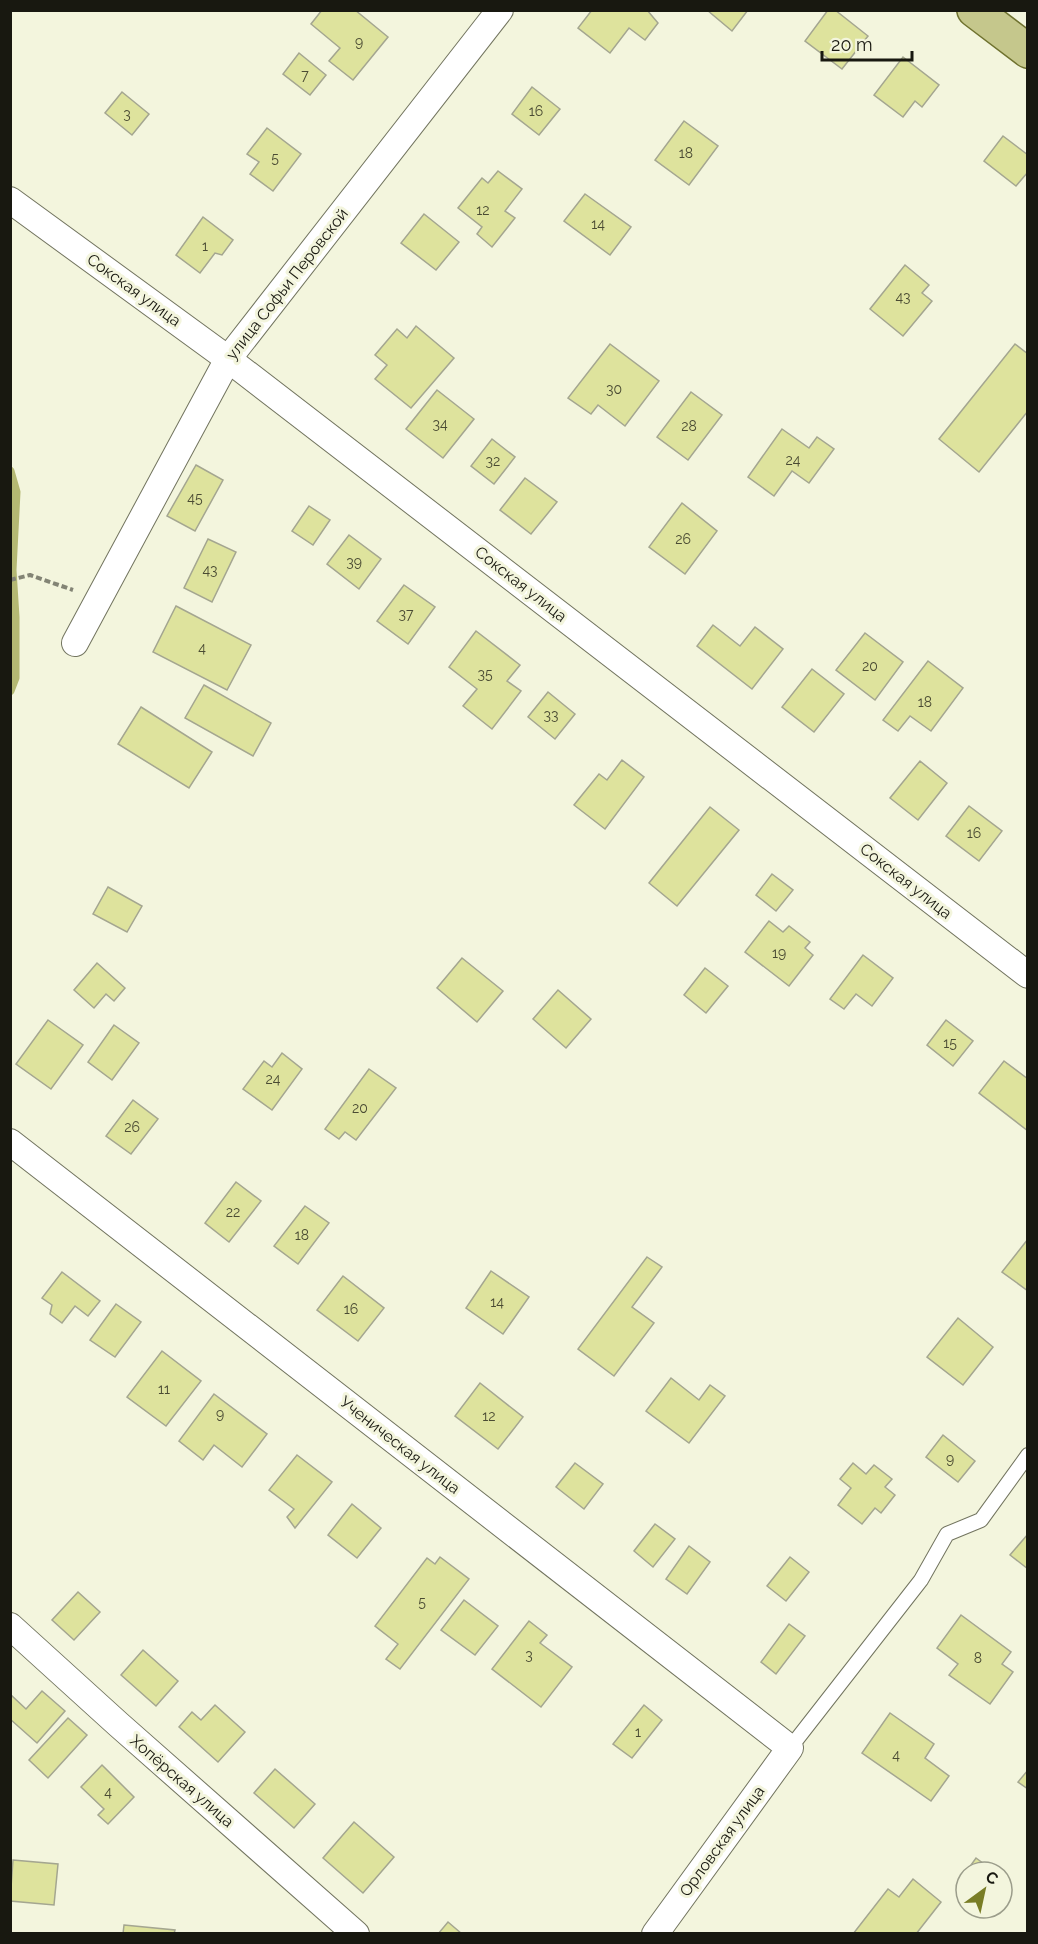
<svg xmlns="http://www.w3.org/2000/svg" width="1038" height="1944" viewBox="0 0 1038 1944" font-family="Raleway,sans-serif">
  <style>
    .lines { fill: none; stroke-linecap: round; stroke-linejoin: round }
    .stream { stroke: #b4b873; stroke-width: 9 }
    .building { fill: #dee39d; stroke: #a4a690; stroke-width: 1.5 }
    .lane-casing { stroke: #72745f; stroke-width: 16 }
    .street-casing { stroke: #72745f; stroke-width: 28 }
    .primary-casing { stroke: #6f722f; stroke-width: 36 }
    .path { stroke: #838475; stroke-width: 4; stroke-dasharray: 6 3; stroke-linecap: butt }
    .lane { stroke: #fff; stroke-width: 14 }
    .street { stroke: #fff; stroke-width: 26 }
    .primary { stroke: #c5c78c; stroke-width: 33 }
    .labels { text-anchor: middle; dominant-baseline: central; stroke-width: 6; stroke-linejoin: round; paint-order: stroke }
    .number-label { font-size: 14px; fill: #4a4b33 }
    .street-label { font-size: 16px; fill: #181810; stroke: #f3f5dd }
  </style>
  <rect width="100%" height="100%" fill="#f3f5dd"/>
  <g class="lines">
    <!-- stream -->
    <path class="stream" d="M10,471L16,492L12,570L15,617V678L10,691"/>
  </g>
  <!-- building -->
  <g class="building">
    <path d="M322,10H355L388,37L353,80L329,61L340,48L311,24Z"/>
    <path d="M592,10H647L658,23L645,40L629,28L610,53L578,28Z"/>
    <path d="M707,10H748L732,31Z"/>
    <path d="M828,10H835L868,36L842,69L805,41Z"/>
    <path d="M299,53L326,75L310,95L283,74Z"/>
    <path d="M903,57L939,85L922,107L915,101L903,117L874,95Z"/>
    <path d="M532,87L560,109L539,135L512,114Z"/>
    <path d="M122,92L149,114L132,135L105,113Z"/>
    <path d="M684,121L718,146L689,185L655,160Z"/>
    <path d="M267,128L301,154L273,191L250,174L259,162L247,154Z"/>
    <path d="M1003,136L1028,155V172L1016,186L984,161Z"/>
    <path d="M498,171L522,189L505,211L515,218L492,247L477,234L482,227L458,208L482,178L488,183Z"/>
    <path d="M585,194L631,227L610,255L564,221Z"/>
    <path d="M424,214L459,242L436,270L401,243Z"/>
    <path d="M203,217L233,240L222,255L215,253L200,273L176,255Z"/>
    <path d="M905,265L929,285L922,293L932,301L903,336L870,309Z"/>
    <path d="M416,326L454,358L411,408L375,379L387,365L375,355L397,329L407,338Z"/>
    <path d="M610,344L659,381L625,426L598,405L591,414L568,398Z"/>
    <path d="M1015,344L1028,354V411L979,472L939,439Z"/>
    <path d="M437,390L474,419L443,458L406,429Z"/>
    <path d="M691,392L722,415L688,460L657,437Z"/>
    <path d="M782,429L809,448L817,437L834,449L809,483L792,471L774,496L748,477Z"/>
    <path d="M492,439L515,457L494,484L471,466Z"/>
    <path d="M196,465L223,480L195,531L167,516Z"/>
    <path d="M525,478L557,502L531,534L500,510Z"/>
    <path d="M682,503L717,531L685,574L649,547Z"/>
    <path d="M309,506L330,520L313,545L292,531Z"/>
    <path d="M349,535L381,559L359,589L327,564Z"/>
    <path d="M208,539L236,552L212,602L184,588Z"/>
    <path d="M404,585L435,607L408,644L377,621Z"/>
    <path d="M176,606L251,645L227,690L153,652Z"/>
    <path d="M713,625L740,646L755,627L783,649L752,689L697,646Z"/>
    <path d="M476,631L520,665L507,681L521,691L492,729L463,706L477,689L449,667Z"/>
    <path d="M865,633L903,662L875,700L836,670Z"/>
    <path d="M928,661L963,688L931,731L910,716L898,731L883,720Z"/>
    <path d="M812,669L844,694L814,732L782,707Z"/>
    <path d="M204,685L271,723L253,756L185,718Z"/>
    <path d="M548,692L575,714L555,739L528,717Z"/>
    <path d="M141,707L212,752L189,788L118,744Z"/>
    <path d="M622,760L644,777L605,829L574,805L599,774L607,780Z"/>
    <path d="M920,761L947,783L918,820L890,798Z"/>
    <path d="M969,806L1002,831L979,861L946,836Z"/>
    <path d="M710,807L739,830L677,906L649,883Z"/>
    <path d="M772,874L793,890L776,911L756,895Z"/>
    <path d="M108,887L142,906L127,932L93,914Z"/>
    <path d="M769,921L783,932L789,926L810,942L805,948L813,955L789,986L745,952Z"/>
    <path d="M863,955L893,978L872,1006L856,994L844,1009L830,999Z"/>
    <path d="M462,958L503,991L477,1022L437,988Z"/>
    <path d="M97,963L125,988L114,1001L106,994L94,1008L74,990Z"/>
    <path d="M705,968L728,986L706,1013L684,995Z"/>
    <path d="M558,990L591,1019L566,1048L533,1019Z"/>
    <path d="M48,1020L83,1045L51,1089L16,1064Z"/>
    <path d="M946,1020L973,1041L953,1066L927,1045Z"/>
    <path d="M114,1025L139,1043L112,1080L88,1062Z"/>
    <path d="M282,1053L302,1069L272,1110L243,1089L264,1061L272,1067Z"/>
    <path d="M1004,1061L1028,1079V1131L979,1093Z"/>
    <path d="M369,1069L396,1088L356,1140L345,1132L339,1139L325,1129Z"/>
    <path d="M133,1100L158,1119L131,1154L106,1136Z"/>
    <path d="M236,1182L261,1201L229,1242L205,1223Z"/>
    <path d="M305,1206L329,1223L298,1264L274,1246Z"/>
    <path d="M1028,1239V1291L1002,1272Z"/>
    <path d="M647,1257L662,1267L632,1307L654,1323L614,1376L578,1349Z"/>
    <path d="M491,1271L529,1297L503,1334L466,1308Z"/>
    <path d="M62,1272L100,1301L88,1316L75,1306L62,1323L50,1314L52,1305L42,1298Z"/>
    <path d="M343,1276L384,1308L358,1341L317,1310Z"/>
    <path d="M116,1304L141,1322L115,1357L90,1340Z"/>
    <path d="M958,1318L993,1347L963,1385L927,1357Z"/>
    <path d="M162,1351L201,1381L166,1426L127,1397Z"/>
    <path d="M671,1378L699,1400L710,1385L725,1396L689,1443L646,1411Z"/>
    <path d="M480,1383L523,1417L498,1449L455,1416Z"/>
    <path d="M214,1394L267,1434L242,1467L214,1445L203,1460L179,1441Z"/>
    <path d="M943,1435L975,1461L958,1482L926,1457Z"/>
    <path d="M297,1455L332,1482L295,1528L287,1517L294,1509L269,1490Z"/>
    <path d="M575,1463L603,1484L584,1509L556,1487Z"/>
    <path d="M853,1463L866,1474L874,1465L892,1479L885,1487L895,1495L881,1513L875,1508L862,1524L838,1505L851,1488L840,1479Z"/>
    <path d="M352,1504L381,1528L357,1558L328,1535Z"/>
    <path d="M655,1524L675,1539L653,1567L634,1551Z"/>
    <path d="M1028,1534V1569L1010,1555Z"/>
    <path d="M689,1546L710,1562L687,1594L666,1579Z"/>
    <path d="M440,1557L469,1579L400,1669L386,1659L398,1644L375,1626L427,1558L435,1564Z"/>
    <path d="M790,1557L809,1572L786,1601L767,1586Z"/>
    <path d="M78,1592L100,1612L74,1640L52,1620Z"/>
    <path d="M464,1600L498,1626L475,1655L441,1630Z"/>
    <path d="M961,1615L1011,1652L1002,1664L1013,1672L990,1704L949,1675L958,1664L937,1648Z"/>
    <path d="M529,1621L547,1635L540,1643L572,1667L541,1707L492,1669Z"/>
    <path d="M789,1624L805,1636L776,1674L761,1662Z"/>
    <path d="M143,1650L178,1681L156,1706L121,1675Z"/>
    <path d="M42,1691L65,1711L37,1743L10,1719V1697L12,1696L26,1709Z"/>
    <path d="M215,1705L245,1732L218,1762L179,1727L192,1712L201,1720Z"/>
    <path d="M644,1705L662,1720L632,1758L613,1744Z"/>
    <path d="M890,1713L934,1744L925,1758L949,1776L931,1801L862,1753Z"/>
    <path d="M68,1718L87,1735L48,1778L29,1760Z"/>
    <path d="M102,1765L134,1797L108,1824L98,1815L104,1809L81,1787Z"/>
    <path d="M275,1769L315,1804L294,1828L254,1793Z"/>
    <path d="M1028,1770V1789L1018,1782Z"/>
    <path d="M354,1822L394,1857L363,1893L323,1858Z"/>
    <path d="M976,1858L995,1872H966Z"/>
    <path d="M13,1860L58,1864L54,1905L10,1901Z"/>
    <path d="M966,1872V1890L957,1884Z"/>
    <path d="M913,1879L941,1902L916,1934H853L888,1889L899,1897Z"/>
    <path d="M448,1922L462,1934H438Z"/>
    <path d="M124,1925L175,1930L174,1934H123Z"/>
  </g>
  <g class="lines">
    <defs>
      <path id="lane" d="M790,1748L921,1580L947,1534L981,1520L1028,1455"/>
      <g id="street">
        <path d="M10,200L228,359L1028,975"/>
        <path d="M75,643L228,359L500,10"/>
        <path d="M10,1142L790,1748L655,1934"/>
        <path d="M10,1626L118,1724L356,1934"/>
      </g>
      <path id="primary" d="M974,10L1028,51"/>
    </defs>
    <!-- lane casing -->
    <use href="#lane" class="lane-casing"/>
    <!-- street casing -->
    <use href="#street" class="street-casing"/>
    <!-- primary casing -->
    <use href="#primary" class="primary-casing"/>
    <!-- path -->
    <path class="path" d="M10,580L30,575L73,590"/>
    <!-- lane -->
    <use href="#lane" class="lane"/>
    <!-- street -->
    <use href="#street" class="street"/>
    <!-- primary -->
    <use href="#primary" class="primary"/>
  </g>
  <g class="labels">
    <!-- number labels -->
    <g class="number-label">
      <text x="359" y="42">9</text>
      <text x="305" y="75">7</text>
      <text x="536" y="111">16</text>
      <text x="127" y="114">3</text>
      <text x="686" y="153">18</text>
      <text x="275" y="158">5</text>
      <text x="483" y="210">12</text>
      <text x="598" y="224">14</text>
      <text x="205" y="246">1</text>
      <text x="903" y="297">43</text>
      <text x="614" y="389">30</text>
      <text x="440" y="424">34</text>
      <text x="689" y="426">28</text>
      <text x="793" y="460">24</text>
      <text x="493" y="461">32</text>
      <text x="195" y="498">45</text>
      <text x="683" y="539">26</text>
      <text x="354" y="562">39</text>
      <text x="210" y="570">43</text>
      <text x="406" y="614">37</text>
      <text x="202" y="648">4</text>
      <text x="870" y="666">20</text>
      <text x="485" y="674">35</text>
      <text x="925" y="702">18</text>
      <text x="551" y="715">33</text>
      <text x="974" y="833">16</text>
      <text x="779" y="953">19</text>
      <text x="950" y="1043">15</text>
      <text x="273" y="1079">24</text>
      <text x="360" y="1108">20</text>
      <text x="132" y="1127">26</text>
      <text x="233" y="1212">22</text>
      <text x="302" y="1235">18</text>
      <text x="497" y="1302">14</text>
      <text x="351" y="1309">16</text>
      <text x="164" y="1389">11</text>
      <text x="220" y="1414">9</text>
      <text x="489" y="1416">12</text>
      <text x="950" y="1459">9</text>
      <text x="422" y="1602">5</text>
      <text x="529" y="1655">3</text>
      <text x="978" y="1658">8</text>
      <text x="638" y="1732">1</text>
      <text x="896" y="1755">4</text>
      <text x="108" y="1792">4</text>
    </g>
    <!-- street labels -->
    <g class="street-label">
      <text transform="translate(287 284) rotate(-52)">улица Софьи Перовской</text>
      <text transform="translate(134 290) rotate(36)">Сокская улица</text>
      <text transform="translate(521 584) rotate(38)">Сокская улица</text>
      <text transform="translate(906 881) rotate(38)">Сокская улица</text>
      <text transform="translate(400 1445) rotate(38)">Ученическая улица</text>
      <text transform="translate(182 1781) rotate(41)">Хопёрская улица</text>
      <text transform="translate(722 1841) rotate(-54)">Орловская улица</text>
    </g>
  </g>
  <!-- border -->
  <rect width="1038" height="1944" fill="none" stroke="#181810" stroke-width="24"/>
  <!-- north arrow -->
  <g transform="translate(984 1890) rotate(33)"><circle r="28" fill="#f3f5dd" stroke="#9b9d8b" stroke-width="1.5"/>
  <path d="M0-4.5L10 22L0 15L-10 22Z" fill="#797d26"/>
  <text y="-9" font-size="16" font-weight="bold" text-anchor="middle" fill="#181810">С</text>
  </g>
  <!-- scale -->
  <path d="M822 51v9h90v-9" fill="none" stroke="#181810" stroke-width="3"/>
  <text x="831" y="51" font-size="18" fill="#181810" stroke="#f3f5dd" stroke-width="4.5" paint-order="stroke">20 m</text>
</svg>
